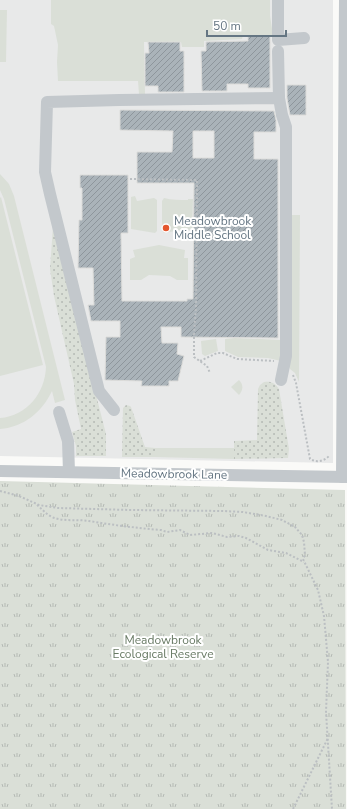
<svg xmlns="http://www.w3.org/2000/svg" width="347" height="809" viewBox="0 0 347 809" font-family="'Nunito Sans',sans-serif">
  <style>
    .built { fill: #e8e9e9 }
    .grass { fill: #dadfd7 }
    .park { fill: url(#park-tufts) }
    .garden { fill: url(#garden-dots) }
    .building { fill: url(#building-hatch); stroke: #dcdcda; fill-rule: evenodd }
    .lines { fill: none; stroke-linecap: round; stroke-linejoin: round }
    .path { stroke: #bbbfc2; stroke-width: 2; stroke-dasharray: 2 2; stroke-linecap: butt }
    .minor { stroke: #c3c8cc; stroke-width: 12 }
    .poi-dot { fill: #e4572e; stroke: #fff; stroke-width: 1.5 }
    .labels { text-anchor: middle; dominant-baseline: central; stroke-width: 4; stroke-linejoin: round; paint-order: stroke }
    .poi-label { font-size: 12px; fill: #657683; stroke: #fff; text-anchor: start }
    .street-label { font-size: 12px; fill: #657683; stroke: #fff }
    .park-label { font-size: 12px; fill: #687a64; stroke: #fff }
  </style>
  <defs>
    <pattern id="park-tufts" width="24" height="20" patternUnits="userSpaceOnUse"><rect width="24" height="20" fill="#dadfd7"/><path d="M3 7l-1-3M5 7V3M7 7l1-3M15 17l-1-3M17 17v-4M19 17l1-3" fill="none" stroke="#b4b9b4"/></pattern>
    <pattern id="garden-dots" width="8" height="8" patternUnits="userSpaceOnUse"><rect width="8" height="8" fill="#dadfd7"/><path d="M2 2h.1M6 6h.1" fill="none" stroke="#b4b9b4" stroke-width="1.8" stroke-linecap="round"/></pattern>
    <pattern id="building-hatch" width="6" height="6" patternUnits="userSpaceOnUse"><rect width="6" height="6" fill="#aab3b9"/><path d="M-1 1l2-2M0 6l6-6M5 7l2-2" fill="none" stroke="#8e969c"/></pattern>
  </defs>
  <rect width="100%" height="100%" fill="#fafaf8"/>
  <!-- built -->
  <path class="built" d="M0,0H333V463L0,456Z"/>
  <!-- grass -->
  <g class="grass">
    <path d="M51,0H270V16L273,35H243L242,39L204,41V47H182L181,42H144L145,94H139L138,81H58L57,62L58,45L54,26L51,24Z"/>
    <path d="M0,10H7L6,62H0Z"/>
    <path d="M0,174L9,184L14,196L65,400L55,403L52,391C42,412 24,427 0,429V418C27,416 45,393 46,367L4,199L0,190Z"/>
    <path d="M135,196L137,201L154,198L157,200V231L155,233L131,229V197Z"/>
    <path d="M1,197L43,365L0,376V198Z"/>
    <path d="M164,198C172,200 180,200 188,200V199H193L192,230L186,229L164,233L162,231V201Z"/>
    <path d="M291,215H300L299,382L295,373L290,369L289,366Z"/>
    <path d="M159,245L185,250L184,258H188V280H177L170,276L149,275L141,280H130V259L135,257L133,250Z"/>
    <path d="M235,338L281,340V361L268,358L238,357L225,351V339Z"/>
    <path d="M216,339L218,351L205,356L202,354L201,341Z"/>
    <path d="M239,380C244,385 243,390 239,395L231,387Z"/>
    <path d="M155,448H234V459L155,457Z"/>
  </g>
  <!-- park -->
  <path class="park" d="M0,481L345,490L346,809H0Z"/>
  <!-- garden -->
  <g class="garden">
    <path d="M53,226L106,434V456H76V446L72,432L81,429L75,400L74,384L54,296L50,269Z"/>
    <path d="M264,382C271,381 275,383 279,389L289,449L288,458L234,459V441L257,440L258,389L260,385Z"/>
    <path d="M126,405L130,406L131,407L145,447L155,448V457H122L123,408Z"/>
  </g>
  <!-- building -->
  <g class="building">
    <path d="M248,36H270V88H248V84H227V91H202L201,51H206V42L248,41Z"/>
    <path d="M148,42H180V51H184V92H158V86H145V53H149Z"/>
    <path d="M287,85H306V115H290L287,98Z"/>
    <path d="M120,110L274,111L276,120V132H254V159H278V338L181,337V327H161L162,343H178L177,354L184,356L178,381H169V386H141L142,381L105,380L106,337H120V321H91L88,305H94L93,268H78L79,220H82V188H80V175H128V233H121L122,301H187V299H193L194,183H137V152H172L173,131L120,130ZM193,131H214V158H193Z"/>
  </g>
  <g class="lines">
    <!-- path -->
    <g class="path">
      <path d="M130,179L197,180L196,307L194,334V357L207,366L210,373"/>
      <path d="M200,361L217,353H223L237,359L274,361"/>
      <path d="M293,375L296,383L310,459C317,463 324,461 329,456"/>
      <path d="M0,491L19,496L39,505L58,508L130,510L223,511L243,512L266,516L282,520L295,527L302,535L304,542L305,555L303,559L318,590L324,616L328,662L326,712L332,809"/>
      <path d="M37,505C42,509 46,514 52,517C63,522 77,519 89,521C113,525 136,528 161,530L167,532L180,530L190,535L212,533L227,537L239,536L246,538L268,550L286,553L304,562"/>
      <path d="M293,809L328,738"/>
    </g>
    <!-- minor -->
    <g class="minor">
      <path d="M278,0V40L304,38"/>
      <path d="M278,51L279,98"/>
      <path d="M114,410L99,391L50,194L45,172L47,102L119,100L279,98L282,115L286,127V356L281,380"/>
      <path d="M59,412L68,441L69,472"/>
      <path d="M0,471L347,477"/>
      <path d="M342,477L345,0"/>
    </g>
  </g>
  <!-- markers -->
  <circle class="poi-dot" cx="166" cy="228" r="4"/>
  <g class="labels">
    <!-- poi labels -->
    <g class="poi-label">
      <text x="174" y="221">Meadowbrook<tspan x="174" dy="14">Middle School</tspan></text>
    </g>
    <!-- street labels -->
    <g class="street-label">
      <text transform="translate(174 474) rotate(1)">Meadowbrook Lane</text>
    </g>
    <!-- park labels -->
    <g class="park-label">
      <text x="163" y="640">Meadowbrook<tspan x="163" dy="14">Ecological Reserve</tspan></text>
    </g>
  </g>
  <!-- scale -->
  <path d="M207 30v6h79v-6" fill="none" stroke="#657683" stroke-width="2"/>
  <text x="213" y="30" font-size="12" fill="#657683" stroke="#ffffff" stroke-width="3" paint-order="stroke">50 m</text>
</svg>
